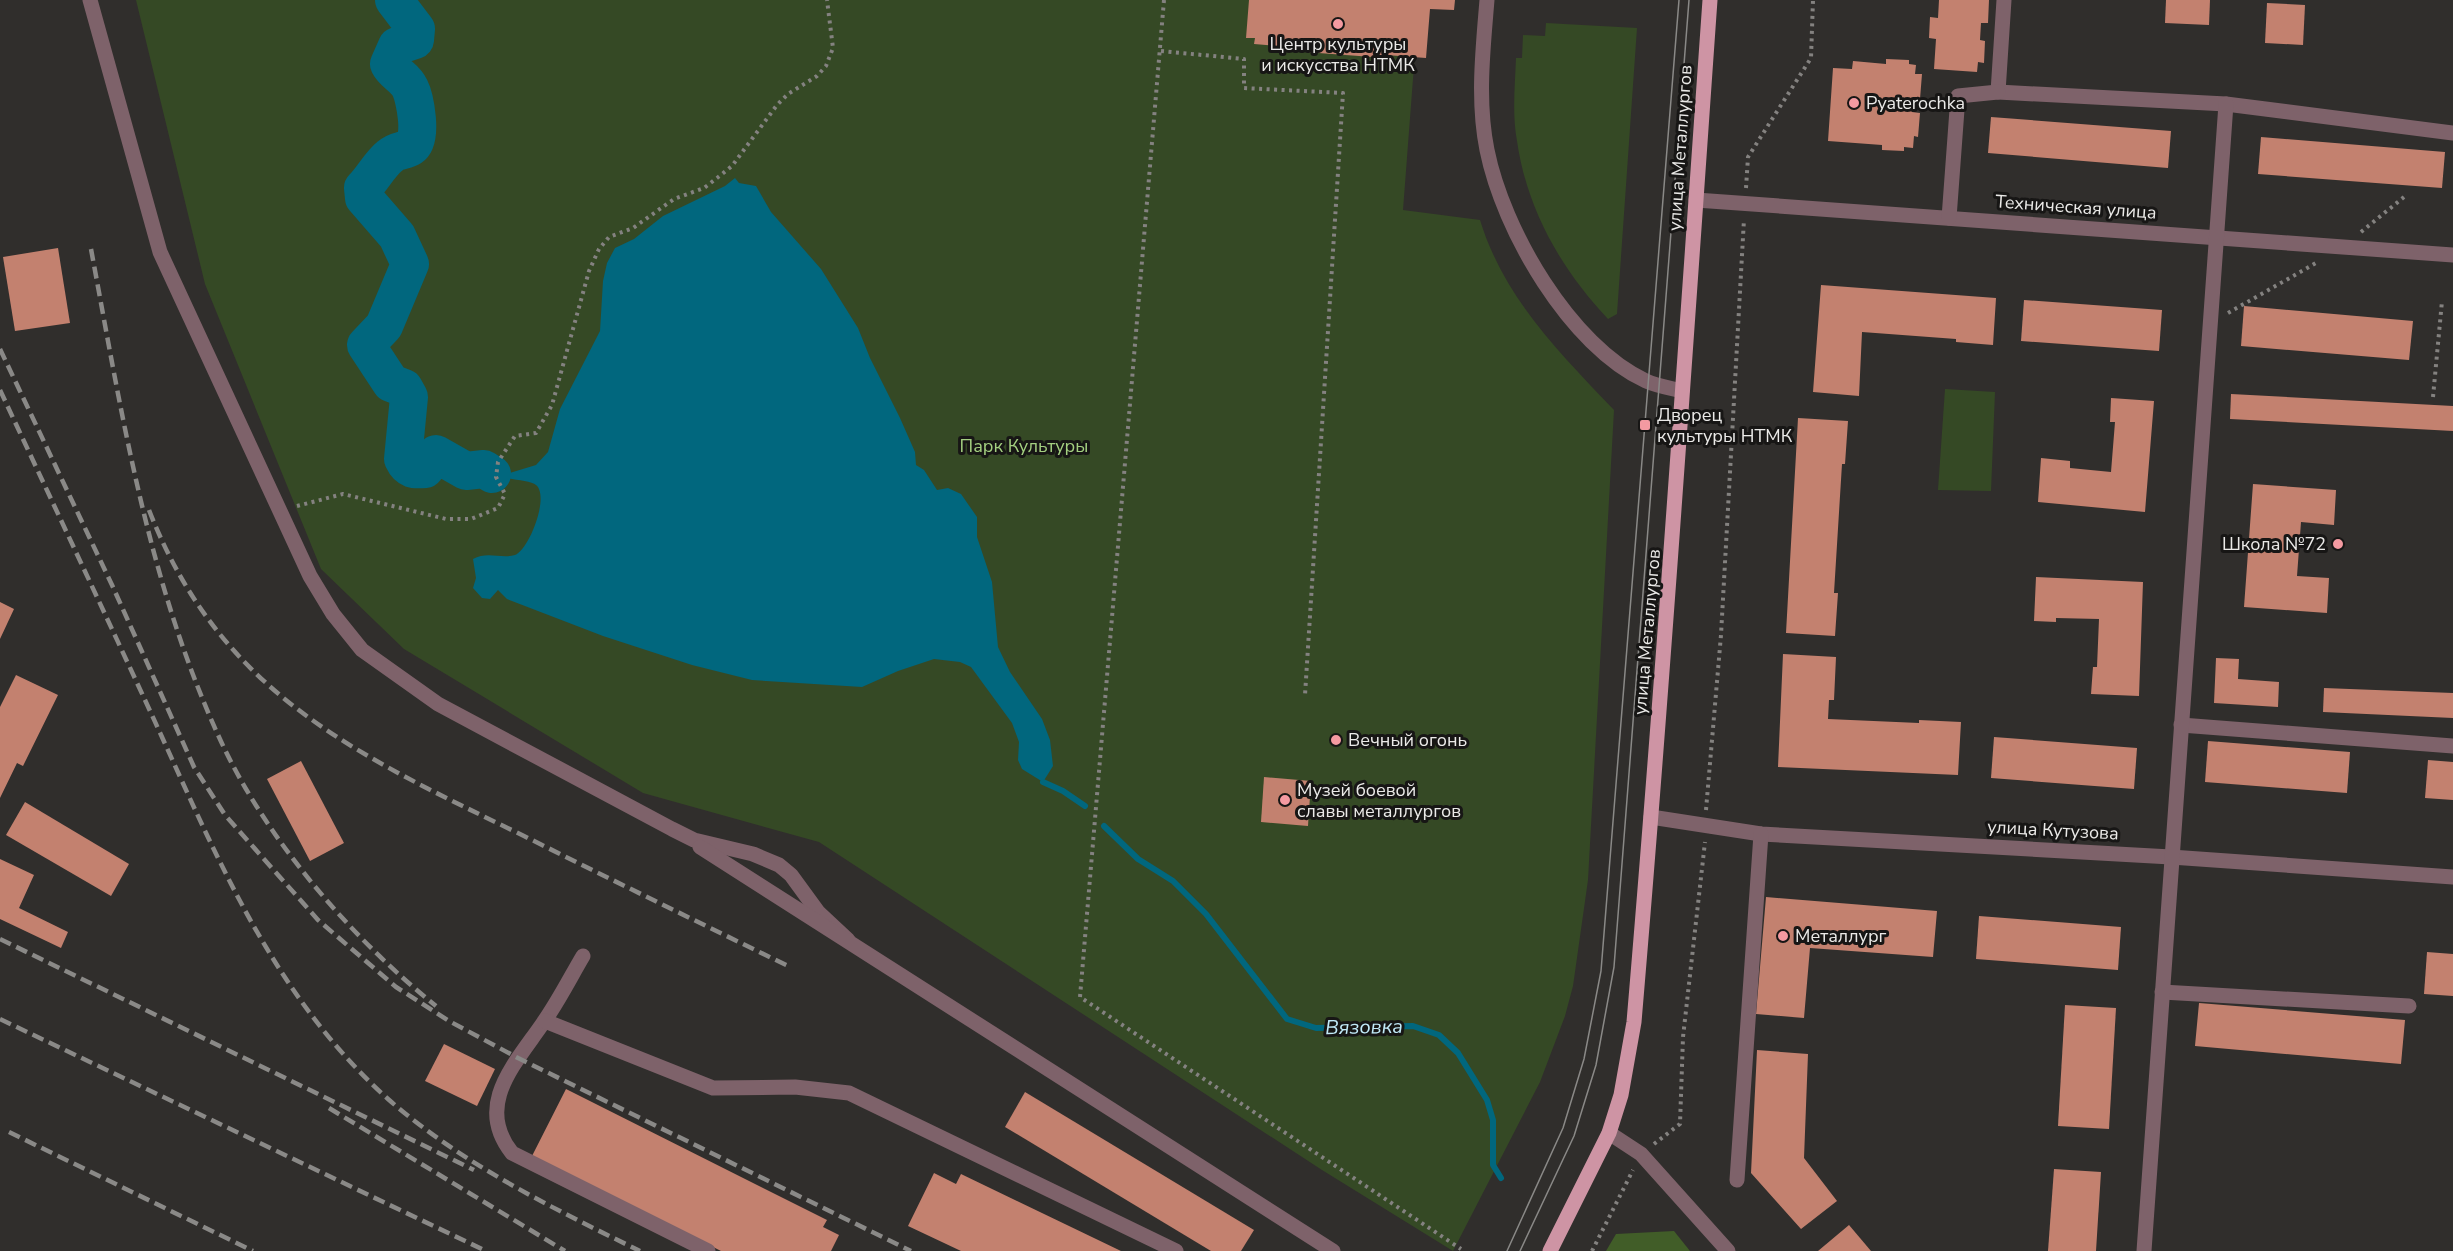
<svg xmlns="http://www.w3.org/2000/svg" width="2453" height="1251" viewBox="0 0 2453 1251" font-family="'Nunito Sans',sans-serif">
  <style>
    .green { fill: #354925 }
    .forest { fill: #415d28 }
    .water { fill: #01677e }
    .lines { fill: none; stroke-linecap: round; stroke-linejoin: round }
    .stream { stroke: #01677e; stroke-width: 6 }
    .river { stroke: #01677e; stroke-width: 38 }
    .building { fill: #c3816f }
    .path { stroke: #848280; stroke-width: 4; stroke-dasharray: 3 4.5; stroke-linecap: butt }
    .minor { stroke: #7e626a; stroke-width: 15 }
    .major { stroke: #ce94a4; stroke-width: 15 }
    .tram { stroke: #8a8987; stroke-width: 1.5 }
    .rail { stroke: #8a8987; stroke-width: 4.5; stroke-dasharray: 12 6; stroke-linecap: butt }
    .poi-dot { fill: #f49aa1; stroke: #171615; stroke-width: 2 }
    .labels { text-anchor: middle; dominant-baseline: central; stroke-width: 6; stroke-linejoin: round; paint-order: stroke }
    .poi-label { font-size: 18px; fill: #ebeae8; stroke: #171615; text-anchor: start }
    .street-label { font-size: 18px; fill: #ebeae8; stroke: #171615 }
    .park-label { font-size: 18px; fill: #a4d080; stroke: #171615 }
    .water-label { font-size: 20px; font-style: italic; fill: #c1eaf8; stroke: #171615 }
  </style>
  <rect width="100%" height="100%" fill="#302e2c"/>
  <!-- green -->
  <g class="green">
    <path d="M136,0H1419L1403,210L1480,220C1504,298 1559,352 1614,410L1588,880L1573,986L1565,1016L1540,1082L1453,1251L1322,1170L819,842L643,793L404,649L321,569L205,284Z"/>
    <path d="M1546,23L1637,28L1617,314L1608,319C1561,269 1527,210 1517,141C1512,114 1515,85 1516,58H1522L1523,35L1545,36Z"/>
    <path d="M1945,389L1995,392L1991,491L1938,490Z"/>
  </g>
  <!-- forest -->
  <path class="forest" d="M1674,1231L1690,1251H1606L1616,1234Z"/>
  <!-- water -->
  <path class="water" d="M735,178L739,183L756,186L771,212L821,269L858,328L870,358L900,418L915,452L916,465L924,470L937,490L948,488L961,494L977,517V537L992,582L998,647L1010,672L1042,719L1050,740L1053,766L1043,782L1022,769L1018,760L1019,742L1012,723L971,667L960,662L934,659L898,671L862,687L752,680L692,665L603,636L507,599L498,590L490,599L482,598L473,588L476,578L473,559C487,551 501,559 515,555C529,550 550,496 536,485C531,480 510,480 500,476L536,465L548,452L560,409L600,331L603,281L607,263L615,248L634,239L663,216L725,186Z"/>
  <g class="lines">
    <!-- stream -->
    <g class="stream">
      <path d="M1043,782L1063,791L1085,806"/>
      <path d="M1104,826L1138,859L1173,881L1206,914L1287,1019L1316,1028L1413,1026L1439,1035L1458,1053L1487,1100L1493,1120V1165L1501,1178"/>
    </g>
    <!-- river -->
    <path class="river" d="M394,0L416,29L415,40L397,46L389,64C394,74 405,77 410,88C415,98 423,139 411,147C405,151 396,150 390,156C379,165 373,178 363,188L364,198L397,236L410,264L384,326L366,345L391,383L404,388L409,397L403,459C408,470 414,470 425,469L436,454L466,471L484,469L492,474"/>
  </g>
  <!-- building -->
  <g class="building">
    <path d="M1249,0H1455L1454,10L1430,9L1426,58L1386,55V58L1305,52L1306,48L1254,44L1255,38H1246Z"/>
    <path d="M1939,0H1989L1988,23H1981L1980,40L1985,41L1984,63L1978,62L1977,72L1934,69L1936,39L1929,38L1930,17L1938,18Z"/>
    <path d="M2166,0H2210L2209,25L2165,23Z"/>
    <path d="M2267,3L2305,5L2303,45L2265,43Z"/>
    <path d="M1886,59L1909,60V64L1916,65L1915,74H1922L1920,99L1914,98L1912,112L1920,113L1918,137L1914,136L1913,148L1904,147V151L1882,150V145L1828,141L1833,68L1852,69L1853,61L1886,64Z"/>
    <path d="M1991,117L2171,131L2168,168L1988,153Z"/>
    <path d="M2261,137L2445,152L2442,188L2258,174Z"/>
    <path d="M58,248L70,323L15,331L3,257Z"/>
    <path d="M1821,285L1996,298L1993,345L1956,342V339L1862,332L1859,396L1813,392Z"/>
    <path d="M2024,300L2162,310L2159,351L2021,341Z"/>
    <path d="M2244,306L2413,321L2409,360L2241,346Z"/>
    <path d="M2231,394L2453,406V431L2230,419Z"/>
    <path d="M2111,398L2154,401L2145,512L2038,502L2041,458L2070,461V468L2111,472L2115,422H2110Z"/>
    <path d="M1798,418L1848,421L1845,464H1842L1834,593H1838L1835,636L1786,633Z"/>
    <path d="M2253,484L2336,490L2334,525L2301,522L2297,576L2329,578L2327,613L2244,607Z"/>
    <path d="M2036,577L2143,582L2139,696L2091,694L2093,667H2097L2099,619L2056,618V622L2034,621Z"/>
    <path d="M0,602L14,609L0,639Z"/>
    <path d="M1783,654L1836,657L1834,700H1829L1828,719L1919,723V720L1961,722L1958,775L1778,767Z"/>
    <path d="M2216,658L2239,659L2238,679L2279,682L2278,707L2214,703Z"/>
    <path d="M16,675L58,695L23,766L17,763L0,798V707Z"/>
    <path d="M2324,688L2453,693V718L2323,712Z"/>
    <path d="M1994,737L2137,748L2134,789L1991,778Z"/>
    <path d="M2208,741L2350,752L2347,793L2205,782Z"/>
    <path d="M2428,760L2453,762V800L2425,798Z"/>
    <path d="M301,761L344,843L310,861L267,779Z"/>
    <path d="M1264,777L1311,781L1308,826L1261,822Z"/>
    <path d="M25,802L129,864L111,896L6,835Z"/>
    <path d="M0,859L34,875L19,908L68,932L61,948L0,919Z"/>
    <path d="M1766,897L1937,911L1933,957L1810,948L1804,1018L1756,1014Z"/>
    <path d="M1979,916L2121,927L2118,970L1976,959Z"/>
    <path d="M2427,952L2453,954V996L2424,994Z"/>
    <path d="M2199,1003L2405,1020L2401,1064L2195,1046Z"/>
    <path d="M2065,1005L2116,1008L2109,1129L2058,1126Z"/>
    <path d="M444,1044L495,1069L477,1106L425,1081Z"/>
    <path d="M1757,1050L1808,1054L1804,1158L1837,1201L1801,1229L1751,1173Z"/>
    <path d="M566,1089L827,1220L823,1227L839,1235L831,1251H721L532,1156Z"/>
    <path d="M1025,1092L1254,1230L1241,1251H1211L1005,1127Z"/>
    <path d="M2054,1169L2101,1172L2096,1251H2048Z"/>
    <path d="M934,1173L956,1184L961,1174L1121,1251H961L908,1226Z"/>
    <path d="M1849,1225L1871,1251H1818Z"/>
  </g>
  <g class="lines">
    <!-- path -->
    <g class="path">
      <path d="M1164,0L1080,997L1461,1249"/>
      <path d="M1161,51L1244,59V88L1343,93L1305,695"/>
      <path d="M1746,188L1748,157L1811,58L1813,0"/>
      <path d="M2361,232L2404,197"/>
      <path d="M2228,313L2316,263"/>
      <path d="M2433,397L2442,301"/>
      <path d="M297,506L343,494L446,519H471L498,508L505,494L496,477L498,462L515,436L536,433L552,405L589,271L599,249L609,237L633,228L674,199L704,188L717,178L732,166L777,105L788,94L817,76L826,66L833,48L827,0"/>
      <path d="M1706,810L1721,635L1744,219"/>
      <path d="M1654,1144L1680,1124L1683,1037L1705,842"/>
      <path d="M1592,1251L1633,1170"/>
    </g>
    <!-- minor -->
    <g class="minor">
      <path d="M90,0L160,252L310,576L333,614L362,650L438,704L672,829L694,840L753,854L779,865L791,875L818,912L848,940"/>
      <path d="M1487,0C1483,49 1477,101 1487,150C1503,230 1570,346 1646,381C1657,386 1670,388 1682,391"/>
      <path d="M2004,0L1998,92L2226,104L2453,133"/>
      <path d="M1696,200L2453,255"/>
      <path d="M1949,218L1958,96L1998,92"/>
      <path d="M2181,725L2453,746"/>
      <path d="M1651,817L1761,834L2171,857L2453,877"/>
      <path d="M700,847L1333,1251"/>
      <path d="M583,956C570,978 558,1002 543,1023C515,1064 474,1105 512,1153L708,1251"/>
      <path d="M2162,992L2409,1006"/>
      <path d="M545,1021L713,1088L795,1087L849,1093L1176,1251"/>
      <path d="M1609,1133L1641,1154L1728,1251"/>
      <path d="M1737,1180L1761,834"/>
      <path d="M2144,1251L2226,104"/>
    </g>
    <!-- major -->
    <path class="major" d="M1550,1251L1609,1133L1621,1095L1634,1022C1663,681 1686,341 1710,0"/>
    <!-- tram -->
    <g class="tram">
      <path d="M1507,1251L1563,1128L1584,1059L1601,971L1679,0"/>
      <path d="M1520,1251L1574,1136L1596,1065L1614,967L1689,0"/>
    </g>
    <!-- rail -->
    <g class="rail">
      <path d="M91,249C122,415 148,582 219,737C264,837 351,938 436,1006"/>
      <path d="M0,349L112,585L194,767L225,815L318,920L396,987L449,1021L518,1058L911,1251"/>
      <path d="M0,390C50,497 101,605 151,713C215,852 271,994 388,1099C462,1164 552,1208 640,1251"/>
      <path d="M149,510C221,695 358,755 524,836C612,880 700,923 788,966"/>
      <path d="M0,939L474,1170"/>
      <path d="M0,1019L486,1251"/>
      <path d="M329,1108L565,1251"/>
      <path d="M9,1132L253,1251"/>
    </g>
  </g>
  <!-- markers -->
  <g class="poi-dot">
    <circle cx="1338" cy="24" r="6"/>
    <circle cx="1854" cy="103" r="6"/>
    <rect x="1639" y="419" width="12" height="12" rx="3"/>
    <circle cx="2338" cy="544" r="6"/>
    <circle cx="1336" cy="740" r="6"/>
    <circle cx="1285" cy="800" r="6"/>
    <circle cx="1783" cy="936" r="6"/>
  </g>
  <g class="labels">
    <!-- poi labels -->
    <g class="poi-label">
      <text x="1338" y="44" text-anchor="middle">Центр культуры<tspan x="1338" dy="21">и искусства НТМК</tspan></text>
      <text x="1866" y="103">Pyaterochka</text>
      <text x="1657" y="415">Дворец<tspan x="1657" dy="21">культуры НТМК</tspan></text>
      <text x="2326" y="544" text-anchor="end">Школа №72</text>
      <text x="1348" y="740">Вечный огонь</text>
      <text x="1297" y="790">Музей боевой<tspan x="1297" dy="21">славы металлургов</tspan></text>
      <text x="1795" y="936">Металлург</text>
    </g>
    <!-- street labels -->
    <g class="street-label">
      <text transform="translate(1680 148) rotate(-86)">улица Металлургов</text>
      <text transform="translate(2076 207) rotate(4)">Техническая улица</text>
      <text transform="translate(1647 632) rotate(-85)">улица Металлургов</text>
      <text transform="translate(2053 830) rotate(3)">улица Кутузова</text>
    </g>
    <!-- park labels -->
    <g class="park-label">
      <text x="1024" y="446">Парк Культуры</text>
    </g>
    <!-- water labels -->
    <g class="water-label">
      <text transform="translate(1364 1027) rotate(-1)">Вязовка</text>
    </g>
  </g>
</svg>
